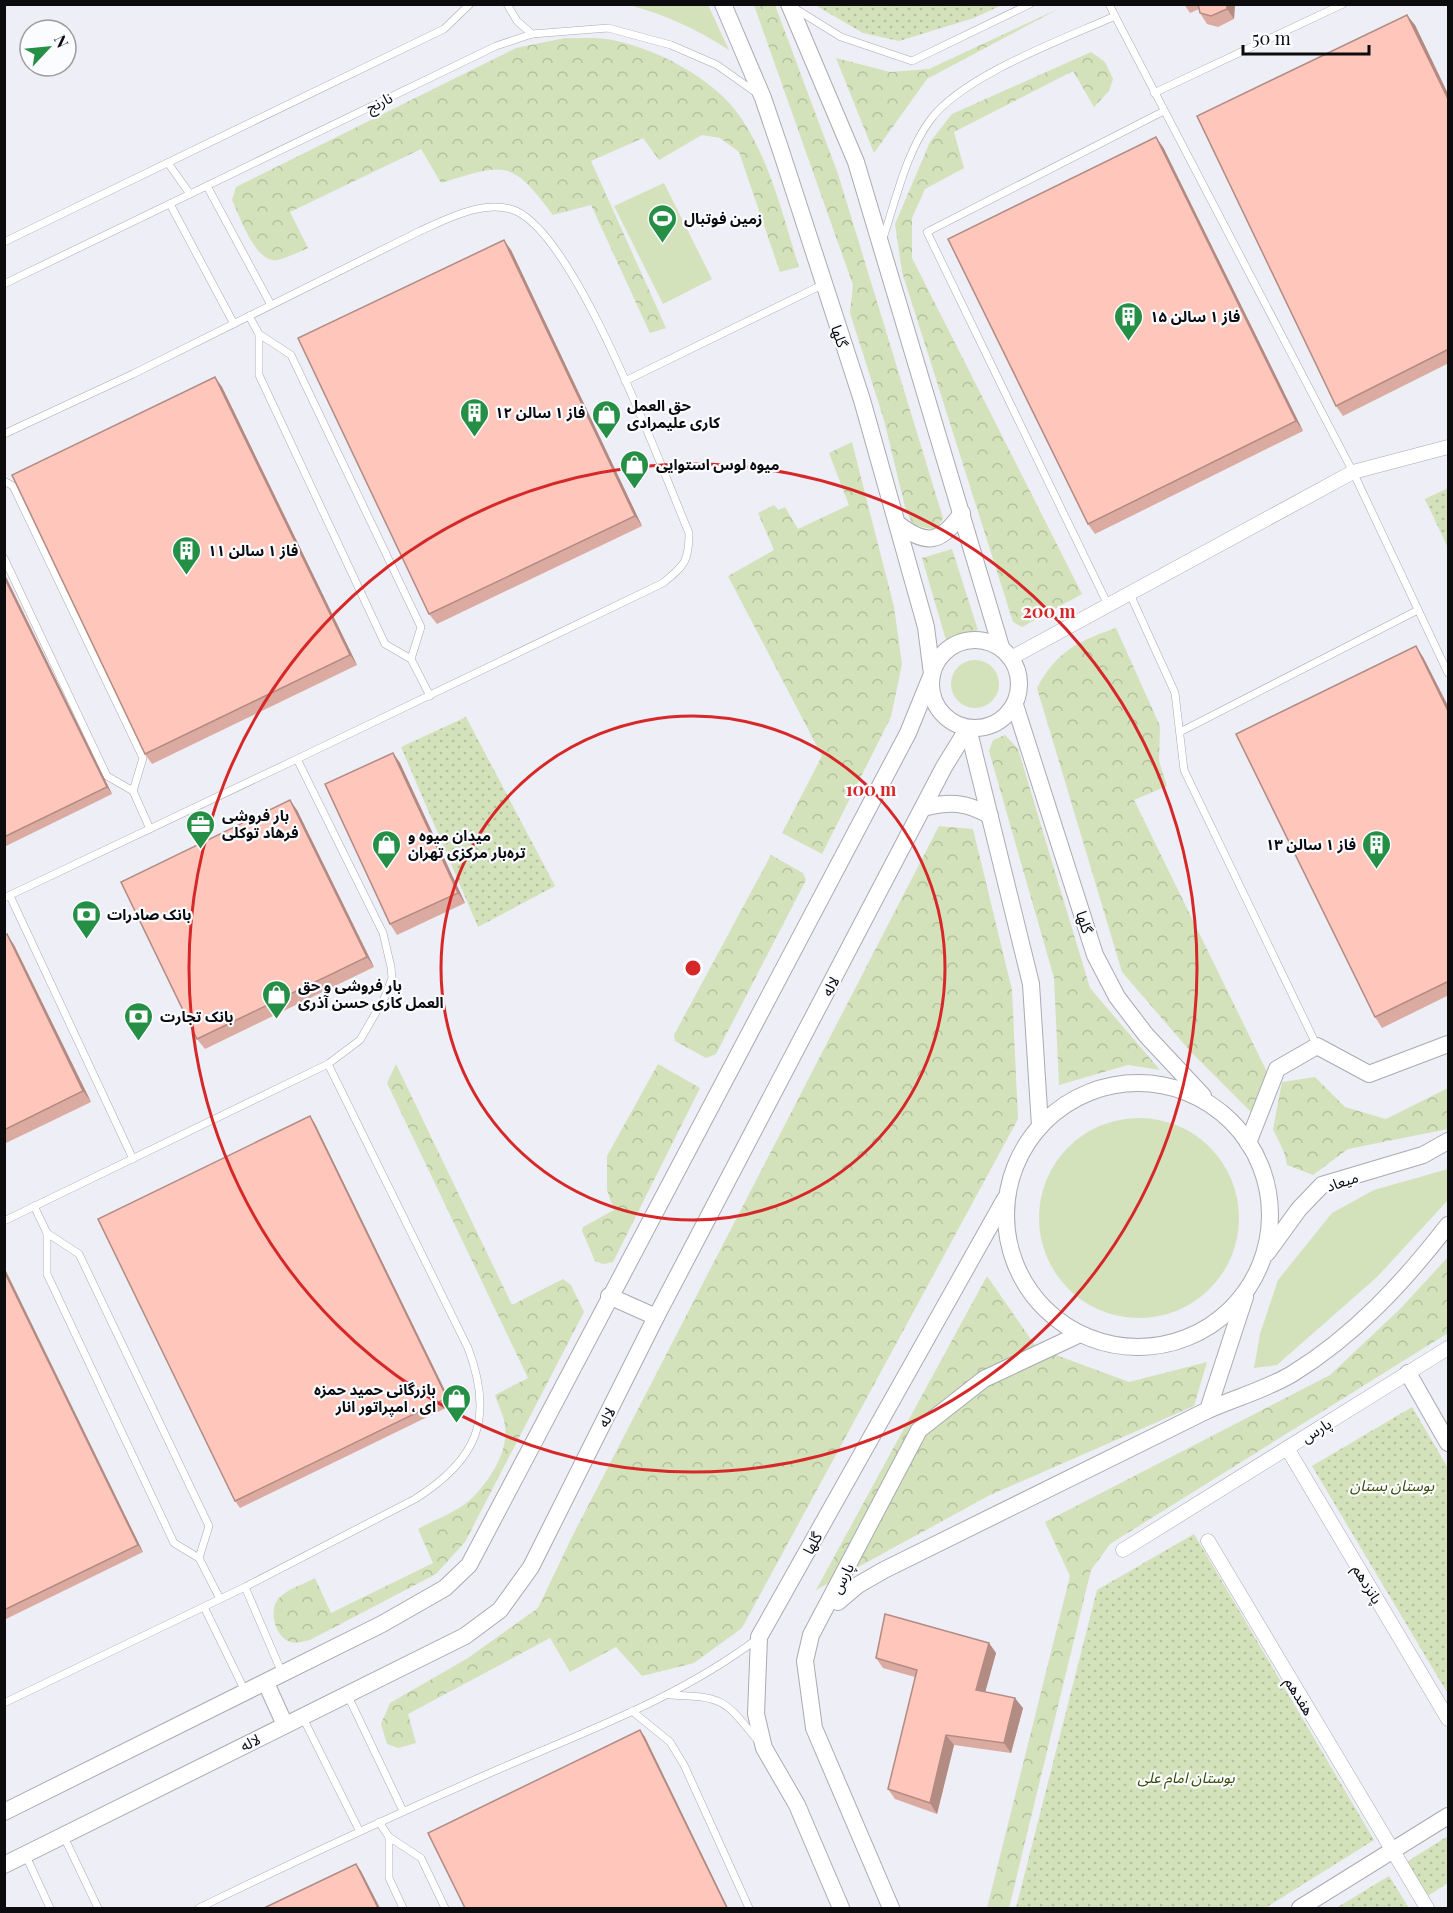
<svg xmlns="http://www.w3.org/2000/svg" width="1453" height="1913" viewBox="0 0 1453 1913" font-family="'Playfair Display','Noto Sans Arabic',serif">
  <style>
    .grass { fill: #d3e2bb }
    .forest { fill: url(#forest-crowns) }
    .park { fill: url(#park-dots) }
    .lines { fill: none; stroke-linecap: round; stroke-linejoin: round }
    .service-casing { stroke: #aaaab2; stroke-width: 8 }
    .minor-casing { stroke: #aaaab2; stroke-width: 15 }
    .tertiary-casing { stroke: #aaaab2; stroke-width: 18 }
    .service { stroke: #fff; stroke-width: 7 }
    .minor { stroke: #fff; stroke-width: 14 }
    .tertiary { stroke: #fff; stroke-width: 16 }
    .wall { fill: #dbaaa1 }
    .shaded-wall { fill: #b28b83 }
    .building { fill: #ffc6bb; stroke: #b28b83; stroke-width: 1.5 }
    .ring { fill: none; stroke: #d62828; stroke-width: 3 }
    .labels { text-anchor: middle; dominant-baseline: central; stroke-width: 4.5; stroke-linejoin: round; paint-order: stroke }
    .street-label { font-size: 15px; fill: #0c0c0f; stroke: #fbfcff }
    .poi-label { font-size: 15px; font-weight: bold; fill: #0c0c0f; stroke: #fbfcff; text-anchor: start }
    .park-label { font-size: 15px; font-style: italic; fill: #384a06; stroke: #fbfcff }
    .centre { fill: #d62828; stroke: #fbfcff; stroke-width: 3 }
    .ring-label { font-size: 18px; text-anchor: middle; font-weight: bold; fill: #d62828; stroke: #fbfcff; stroke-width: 4.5; stroke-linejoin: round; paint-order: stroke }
  </style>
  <defs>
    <pattern id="forest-crowns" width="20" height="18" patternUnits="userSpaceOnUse" patternTransform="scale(1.5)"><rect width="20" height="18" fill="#d3e2bb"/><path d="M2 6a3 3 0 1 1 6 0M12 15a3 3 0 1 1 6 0" fill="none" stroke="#b4c1a0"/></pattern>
    <pattern id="park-dots" width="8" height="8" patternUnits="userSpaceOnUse" patternTransform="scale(1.5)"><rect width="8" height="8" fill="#d3e2bb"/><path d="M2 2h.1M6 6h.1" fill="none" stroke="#b4c1a0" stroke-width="1.8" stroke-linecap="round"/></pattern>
  </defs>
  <rect width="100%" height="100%" fill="#edeef6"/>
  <!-- grass -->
  <g class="grass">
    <path d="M629,5H708L729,50C697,29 666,15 629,5Z"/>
    <path d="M664,183L712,279L663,304L614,206Z"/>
    <circle cx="975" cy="684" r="24"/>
    <circle cx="1139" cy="1218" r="100"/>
    <path d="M1448,1169V1200L1377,1277L1277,1365L1254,1368L1260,1334L1278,1280L1332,1213L1374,1190Z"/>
  </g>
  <!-- forest -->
  <g class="forest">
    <path d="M754,5H775L838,174L943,518L936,530L913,525L905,507L884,420L850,313L853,285Z"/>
    <path d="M1060,8L927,79L874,153L836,58L890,72L929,69Z"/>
    <path d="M565,38C578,39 593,37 606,39C652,46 715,78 741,118C771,162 783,217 799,267L780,272L739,152L720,138L702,135L659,160L643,138L591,161L666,328L650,333L591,205L553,215C511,159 506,163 441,183L421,149L290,212L308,248C299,252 287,258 277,260C256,264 240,217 232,200L236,187L516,48Z"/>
    <path d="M1091,52L1105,62L1113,79L1109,91L1094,107L1073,71L954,132L964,168L925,189L912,218V258L1082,594L1022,627L1013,622L902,272L895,224L930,142L952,114Z"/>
    <path d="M852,442L894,607L902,664L891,717L822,854L782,833L822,756L728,576L774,550L758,513L774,505L778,510L785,507L798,529L849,505L829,453Z"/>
    <path d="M952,549L978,630L946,640L922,558Z"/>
    <path d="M1116,628L1160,726L1159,761L1167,786L1134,800L1267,1072L1251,1112L1190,1051L1122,972L1037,688C1057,651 1078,641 1116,628Z"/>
    <path d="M1005,735L1018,749L1090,988L1160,1070L1128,1065L1059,1085L1054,978L989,751L993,740Z"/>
    <path d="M939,826L973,829L1012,990L1018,1119L742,1628L694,1663L642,1676L616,1647L570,1672L550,1638L408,1714L416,1743L398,1748L387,1744L381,1724L390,1703L468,1658L538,1608L572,1537Z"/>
    <path d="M771,855L803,873L806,880L716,1054L706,1058L675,1041L674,1035Z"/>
    <path d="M396,1064L512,1305L563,1279L571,1285L584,1312L465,1542L436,1574L310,1640C305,1641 297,1644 291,1642C276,1639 268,1611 278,1599C287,1589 304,1584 315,1578L331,1613L433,1563L418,1529C434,1520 457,1512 470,1500C488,1483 509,1452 505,1426C504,1416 498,1405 495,1395L528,1378L387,1083Z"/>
    <path d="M658,1064L700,1088L613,1262L603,1264L595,1261L582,1231L583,1227L614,1210L607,1190V1156Z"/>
    <path d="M1315,1077L1345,1107L1386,1119L1448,1088V1129L1348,1149L1313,1175L1287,1165L1284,1152L1273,1129L1282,1082Z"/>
    <path d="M1448,1257V1333L1110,1544L1091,1570L1009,1908H987L1070,1576L1045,1522L1330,1375L1400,1309Z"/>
    <path d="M987,1276L1037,1348L1129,1382L1207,1362L1194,1406L990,1495L816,1590Z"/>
  </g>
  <!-- park -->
  <g class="park">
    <path d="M815,5H1002L974,18L899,41L863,33Z"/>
    <path d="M1448,488V548L1425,499Z"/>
    <path d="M466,717L555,886L478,927L401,747Z"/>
    <path d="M1412,1407L1448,1468V1694L1312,1466Z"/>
    <path d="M1194,1534L1374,1840L1265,1908H1016L1097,1590Z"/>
    <path d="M1448,1836V1883L1426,1897L1405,1863Z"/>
    <path d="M1389,1876L1409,1908H1336Z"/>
  </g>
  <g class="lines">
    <defs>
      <g id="service">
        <path d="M507,4L517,21L532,34"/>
        <path d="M796,9L841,37L912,61L1030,4"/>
        <path d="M1115,16L1353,472L1448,673"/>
        <path d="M1154,93L1343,4"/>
        <path d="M168,163L190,194"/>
        <path d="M207,186L271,305"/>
        <path d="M170,204L234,324"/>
        <path d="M883,238C896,200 906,152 931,119C964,75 1064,39 1115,16L1109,4"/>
        <path d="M4,242L444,29L470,4"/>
        <path d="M4,284L496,46L532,34L608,28L671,45L717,65L758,94"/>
        <path d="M249,316L259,334"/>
        <path d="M625,381L822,285"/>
        <path d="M4,434L133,374L420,231C447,219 486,198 516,211C578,239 660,465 689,533C689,561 685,565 663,583L297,759L383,933L391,967L392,978L385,997L360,1040L328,1064L4,1221"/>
        <path d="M4,481L13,486L143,758L133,791"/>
        <path d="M4,558L107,776L133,791L150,829"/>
        <path d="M1129,592L1175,693L1184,770L1317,1046"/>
        <path d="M1108,605L927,232L1164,111"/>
        <path d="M411,659L421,627L291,355L259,334V375L385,644L411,659L430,696"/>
        <path d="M1180,732L1418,610"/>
        <path d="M10,896L133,1159"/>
        <path d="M4,898L297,759"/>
        <path d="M34,1206L47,1233"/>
        <path d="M199,1558L209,1526L79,1254L47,1233V1274L174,1543L199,1558L220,1599"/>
        <path d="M245,1587L282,1673"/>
        <path d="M204,1607L245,1691"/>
        <path d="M670,1695C724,1697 724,1699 758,1741"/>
        <path d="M348,1696L403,1811"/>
        <path d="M4,1703L245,1587L415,1499C477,1460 495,1419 468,1348L328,1064"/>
        <path d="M632,1711L670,1742L684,1765L749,1908"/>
        <path d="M303,1718L359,1830"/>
        <path d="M379,1822L389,1837"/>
        <path d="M64,1837L98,1908"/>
        <path d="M26,1856L50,1908"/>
        <path d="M199,1908C297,1860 396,1814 497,1770C586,1731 679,1698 757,1639"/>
        <path d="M403,1908L389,1878V1837L421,1858L445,1908"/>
      </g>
      <g id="minor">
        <path d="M1011,658L1353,472L1448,447"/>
        <path d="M1287,1448L1448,1719"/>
        <path d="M1208,1541L1427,1908"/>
        <path d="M1123,1550L1448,1348"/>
      </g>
      <g id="tertiary">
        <path d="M789,4L856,162L1001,647"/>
        <path d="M898,524C928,547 941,542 962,513"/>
        <circle cx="975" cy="684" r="44"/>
        <path d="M1015,705L1095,955L1117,997L1146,1035L1203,1096"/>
        <path d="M968,728L1031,984L1040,1126"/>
        <path d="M923,808C950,801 967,802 990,816"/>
        <circle cx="1138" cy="1215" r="132"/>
        <path d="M1248,1143L1277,1069L1317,1046L1369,1074L1448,1044"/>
        <path d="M1267,1253L1299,1209L1322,1185L1423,1155L1448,1141"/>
        <path d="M609,1296L656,1317"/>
        <path d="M1408,1373L1448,1443"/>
        <path d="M1208,1410C1235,1398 1267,1389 1292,1374C1354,1336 1404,1282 1448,1225"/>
        <path d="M838,1602L858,1585L884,1570L1208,1410L1245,1297"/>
        <path d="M266,1683L285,1725"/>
        <path d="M4,1812L382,1624L445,1588L469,1565L908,733L932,674L926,627L862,400L781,151L763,98L723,4"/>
        <path d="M4,1865L465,1636L500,1610L531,1567L656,1317L944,767L968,728"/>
        <path d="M841,1908L797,1805L764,1748L756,1714L759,1637L1005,1199"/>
        <path d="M891,1908L814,1728L805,1661L811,1635L919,1430L984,1379L1080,1334"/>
        <path d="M1300,1908L1448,1816"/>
      </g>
    </defs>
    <!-- service casing -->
    <use href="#service" class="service-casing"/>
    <!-- minor casing -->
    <use href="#minor" class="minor-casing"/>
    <!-- tertiary casing -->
    <use href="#tertiary" class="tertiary-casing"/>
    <!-- service -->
    <use href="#service" class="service"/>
    <!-- minor -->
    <use href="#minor" class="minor"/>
    <!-- tertiary -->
    <use href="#tertiary" class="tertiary"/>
  </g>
  <!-- wall -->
  <g class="wall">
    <path d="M1184,4H1235L1234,19L1218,27L1207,24L1200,13L1199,9L1190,13Z"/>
    <path d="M1415,25L1449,96V363L1343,416L1336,406Z"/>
    <path d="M1163,147L1303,431L1095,534L1088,524Z"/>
    <path d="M511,250L642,526L437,624L429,614Z"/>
    <path d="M215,377L222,387L357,665L152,764L145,754Z"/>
    <path d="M4,573L112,794L4,847Z"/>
    <path d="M1423,657L1449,708V995L1382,1028L1375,1017Z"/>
    <path d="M393,753L400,763L465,903L397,935L390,924Z"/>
    <path d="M297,810L374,967L205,1049L197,1039Z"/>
    <path d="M4,936L14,945L91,1102L4,1144Z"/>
    <path d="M310,1116L315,1124L452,1405L240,1508L235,1501Z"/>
    <path d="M4,1269L143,1552L4,1620Z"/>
    <path d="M989,1643L996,1653L985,1692L1023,1708L1011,1753L954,1745L937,1814L895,1799L888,1789L915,1677L883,1668L876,1658Z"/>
  </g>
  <!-- shaded-wall -->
  <g class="shaded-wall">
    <path d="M1227,4H1235L1234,19L1227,9Z"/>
    <path d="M1407,15L1415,25L1449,96V101Z"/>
    <path d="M1156,137L1163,147L1303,431L1296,421Z"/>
    <path d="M504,240L511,250L642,526L635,516Z"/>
    <path d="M215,377L222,387L357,665L350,655Z"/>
    <path d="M4,573L112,794L107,787L4,577Z"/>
    <path d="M1416,646L1423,657L1449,708V713Z"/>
    <path d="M393,753L400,763L465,903L458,893Z"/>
    <path d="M290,800L297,810L374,967L367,957Z"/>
    <path d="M7,934L14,945L91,1102L83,1091Z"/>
    <path d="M310,1116L315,1124L452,1405L447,1398Z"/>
    <path d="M4,1269L6,1271L143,1552L138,1545L4,1271Z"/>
    <path d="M989,1643L996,1653L983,1700L976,1690Z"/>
    <path d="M1015,1698L1023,1708L1011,1753L1004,1743Z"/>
    <path d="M640,1730L645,1737L728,1908H727Z"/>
    <path d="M946,1735L954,1745L937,1814L930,1803Z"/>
    <path d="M356,1864L361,1871L380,1908H378Z"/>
  </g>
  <!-- building -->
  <g class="building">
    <path d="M1198,4H1227V9L1211,16L1200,13Z"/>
    <path d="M1407,15L1449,101V349L1336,406L1197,116Z"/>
    <path d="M1156,137L1296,421L1088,524L948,239Z"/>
    <path d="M504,240L635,516L429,614L298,338Z"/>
    <path d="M215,377L350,655L145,754L12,475Z"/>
    <path d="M4,577L107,787L4,837Z"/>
    <path d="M1416,646L1449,713V981L1375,1017L1236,734Z"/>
    <path d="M393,753L458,893L390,924L325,784Z"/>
    <path d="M290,800L367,957L197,1039L121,882Z"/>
    <path d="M7,934L83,1091L4,1130V936Z"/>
    <path d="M310,1116L447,1398L235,1501L98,1219Z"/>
    <path d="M4,1271L138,1545L4,1610Z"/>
    <path d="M885,1614L989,1643L976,1690L1015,1698L1004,1743L946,1735L930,1803L888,1789L917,1670L876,1658Z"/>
    <path d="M640,1730L727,1908H465L428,1833Z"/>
    <path d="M356,1864L378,1908H264Z"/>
  </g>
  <!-- distance rings -->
  <g class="ring">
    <circle cx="693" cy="968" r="252"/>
    <circle cx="693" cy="968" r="504"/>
  </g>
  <!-- icons -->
  <defs>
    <symbol id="stadium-pin" viewBox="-11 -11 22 30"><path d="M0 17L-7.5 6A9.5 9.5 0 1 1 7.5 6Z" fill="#258f46" stroke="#fbfcff"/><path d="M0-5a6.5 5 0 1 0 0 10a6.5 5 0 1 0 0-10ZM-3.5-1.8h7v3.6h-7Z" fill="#fff"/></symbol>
    <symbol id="building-pin" viewBox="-11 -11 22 30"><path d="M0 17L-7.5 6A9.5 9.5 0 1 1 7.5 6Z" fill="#258f46" stroke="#fbfcff"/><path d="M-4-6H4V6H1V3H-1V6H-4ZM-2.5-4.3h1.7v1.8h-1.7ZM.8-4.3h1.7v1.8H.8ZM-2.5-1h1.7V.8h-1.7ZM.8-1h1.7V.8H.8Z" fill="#fff"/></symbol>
    <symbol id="shop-pin" viewBox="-11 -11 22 30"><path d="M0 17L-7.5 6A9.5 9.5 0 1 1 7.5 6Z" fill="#258f46" stroke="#fbfcff"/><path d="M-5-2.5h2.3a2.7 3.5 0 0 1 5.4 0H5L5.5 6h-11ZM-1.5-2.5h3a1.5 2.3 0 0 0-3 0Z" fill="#fff"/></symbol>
    <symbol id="office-pin" viewBox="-11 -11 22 30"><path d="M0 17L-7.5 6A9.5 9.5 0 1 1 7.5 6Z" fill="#258f46" stroke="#fbfcff"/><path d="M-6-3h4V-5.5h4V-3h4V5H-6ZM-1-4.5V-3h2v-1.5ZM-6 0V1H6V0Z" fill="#fff"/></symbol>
    <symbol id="bank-pin" viewBox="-11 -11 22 30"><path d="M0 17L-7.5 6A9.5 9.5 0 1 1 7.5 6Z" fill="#258f46" stroke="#fbfcff"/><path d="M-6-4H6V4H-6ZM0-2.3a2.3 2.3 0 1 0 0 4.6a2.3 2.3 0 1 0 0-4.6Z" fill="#fff"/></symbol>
  </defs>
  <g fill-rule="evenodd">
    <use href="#stadium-pin" x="646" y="202" width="33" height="45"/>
    <use href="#building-pin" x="1112" y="300" width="33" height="45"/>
    <use href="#building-pin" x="458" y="396" width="33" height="45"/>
    <use href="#shop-pin" x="590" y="398" width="33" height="45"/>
    <use href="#shop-pin" x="618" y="448" width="33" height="45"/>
    <use href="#building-pin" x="170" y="534" width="33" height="45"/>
    <use href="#office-pin" x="184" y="808" width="33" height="45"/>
    <use href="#shop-pin" x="370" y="828" width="33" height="45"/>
    <use href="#building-pin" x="1360" y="828" width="33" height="45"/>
    <use href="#bank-pin" x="70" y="898" width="33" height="45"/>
    <use href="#shop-pin" x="260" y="978" width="33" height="45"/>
    <use href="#bank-pin" x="122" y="1000" width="33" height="45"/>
    <use href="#shop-pin" x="440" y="1382" width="33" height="45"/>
  </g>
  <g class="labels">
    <!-- street labels -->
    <g class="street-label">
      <text transform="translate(379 102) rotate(-26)">نارنج</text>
      <text transform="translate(840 336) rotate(71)">گلها</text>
      <text transform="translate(1085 922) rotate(72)">گلها</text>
      <text transform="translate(830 986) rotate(-62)">لاله</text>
      <text transform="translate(1342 1181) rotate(-19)">میعاد</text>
      <text transform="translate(606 1417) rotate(-63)">لاله</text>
      <text transform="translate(1316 1430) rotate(-32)">پارس</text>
      <text transform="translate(812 1543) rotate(-61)">گلها</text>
      <text transform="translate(842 1578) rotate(-63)">پارس</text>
      <text transform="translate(1368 1584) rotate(59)">پانزدهم</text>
      <text transform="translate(1300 1696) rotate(59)">هفدهم</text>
      <text transform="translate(250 1742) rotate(-27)">لاله</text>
    </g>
    <!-- poi labels -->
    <g class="poi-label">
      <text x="684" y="218">زمین فوتبال</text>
      <text x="1150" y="316">فاز ۱ سالن ۱۵</text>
      <text x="627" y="405">حق العمل<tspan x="627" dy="17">کاری علیمرادی</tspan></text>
      <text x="495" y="412">فاز ۱ سالن ۱۲</text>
      <text x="656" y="464">میوه لوس استوایی</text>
      <text x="208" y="550">فاز ۱ سالن ۱۱</text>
      <text x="222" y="815">بار فروشی<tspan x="222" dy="17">فرهاد توکلی</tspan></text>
      <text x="408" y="835">میدان میوه و<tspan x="408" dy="17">تره‌بار مرکزی تهران</tspan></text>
      <text x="1356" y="844" text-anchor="end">فاز ۱ سالن ۱۳</text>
      <text x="107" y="914">بانک صادرات</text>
      <text x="298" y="985">بار فروشی و حق<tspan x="298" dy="17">العمل کاری حسن آذری</tspan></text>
      <text x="160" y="1016">بانک تجارت</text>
      <text x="436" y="1389" text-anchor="end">بازرگانی حمید حمزه<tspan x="436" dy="17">ای ، امپراتور انار</tspan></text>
    </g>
    <!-- park labels -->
    <g class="park-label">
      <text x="1392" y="1485">بوستان بستان</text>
      <text x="1186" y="1777">بوستان امام علی</text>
    </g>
  </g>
  <circle cx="693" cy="968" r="9" class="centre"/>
  <g class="ring-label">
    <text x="1049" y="618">200 m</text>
    <text x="871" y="796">100 m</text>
  </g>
  <!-- border -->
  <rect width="1453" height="1913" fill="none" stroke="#0c0c0f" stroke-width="12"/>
  <!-- north arrow -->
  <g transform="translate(48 48) rotate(64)"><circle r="28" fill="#fbfcff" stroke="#9b9c9f" stroke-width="1.5"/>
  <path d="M0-4.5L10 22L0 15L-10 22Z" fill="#258f46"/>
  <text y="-9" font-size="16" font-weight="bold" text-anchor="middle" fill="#0c0c0f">N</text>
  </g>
  <!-- scale -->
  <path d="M1243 45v9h126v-9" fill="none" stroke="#0c0c0f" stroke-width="3"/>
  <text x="1252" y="45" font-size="18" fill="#0c0c0f" stroke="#fbfcff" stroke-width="4.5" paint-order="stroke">50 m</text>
</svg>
